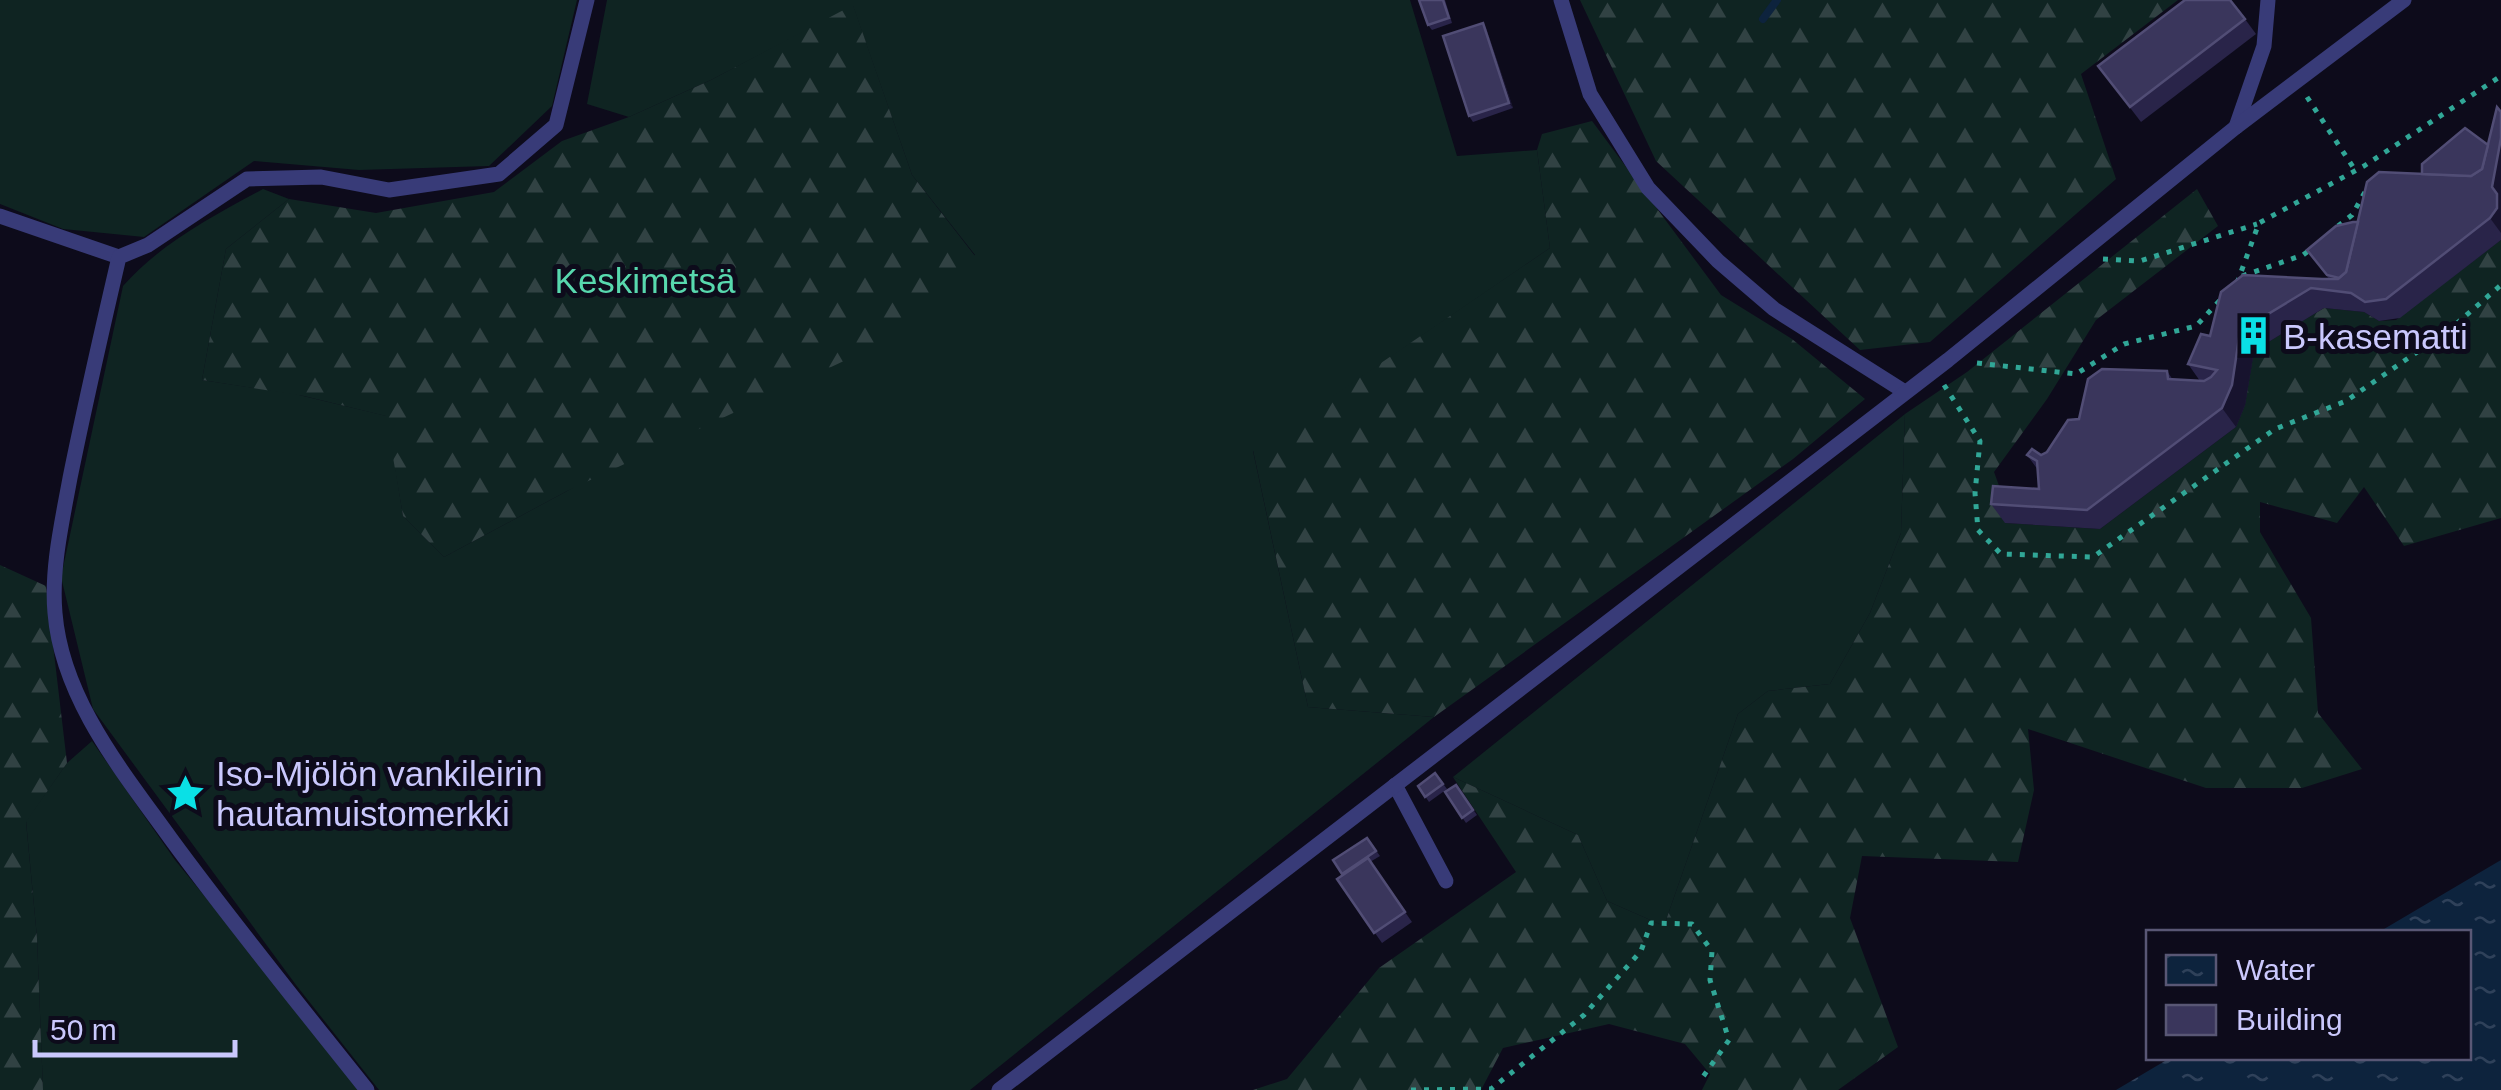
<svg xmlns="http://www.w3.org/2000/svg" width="2501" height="1090" viewBox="0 0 2501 1090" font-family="Arial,sans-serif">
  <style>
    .grass { fill: #0f2422 }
    .forest { fill: url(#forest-firs) }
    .water { fill: url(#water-ripples) }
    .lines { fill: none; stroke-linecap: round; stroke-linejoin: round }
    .stream { stroke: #0d233d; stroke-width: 8 }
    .path { stroke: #31a797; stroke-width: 5; stroke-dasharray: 5 8; stroke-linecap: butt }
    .service { stroke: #383b78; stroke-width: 15 }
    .wall { fill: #292449 }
    .shaded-wall { fill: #17132e }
    .building { fill: #3a365c; stroke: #514d75; stroke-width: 2.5 }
    .labels { text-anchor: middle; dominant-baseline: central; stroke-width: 10; stroke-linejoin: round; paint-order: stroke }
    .park-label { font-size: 35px; fill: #58d8ae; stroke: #0d0b1b }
    .poi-label { font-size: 35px; fill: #cac8fd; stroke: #0d0b1b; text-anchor: start }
  </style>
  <defs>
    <pattern id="forest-firs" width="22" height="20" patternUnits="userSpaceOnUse" patternTransform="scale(2.5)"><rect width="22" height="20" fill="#0f2422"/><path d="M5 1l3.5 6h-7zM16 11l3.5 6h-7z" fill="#314243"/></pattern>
    <pattern id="water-ripples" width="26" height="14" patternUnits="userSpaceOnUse" patternTransform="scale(2.5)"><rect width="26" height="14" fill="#0d233d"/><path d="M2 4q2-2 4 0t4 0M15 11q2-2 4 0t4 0" fill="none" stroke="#2f415a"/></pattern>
  </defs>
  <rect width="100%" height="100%" fill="#0d0b1b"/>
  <!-- grass -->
  <g class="grass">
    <path d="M0,0H577L552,106L489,166L359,170L254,161L144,237L63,229L0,204Z"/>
    <path d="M607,0H1410L1457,156L1537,150L1550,248L1253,451L1308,707L1434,717L970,1090H379L296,985L93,709L61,577L123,286C161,243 213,216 263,189L289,199L226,249L202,380L295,394L387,416L403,516L444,557L567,491L975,255L912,175L853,6L711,80L629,117L587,104Z"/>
    <path d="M1905,414L1901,533L1870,613L1830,684L1768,691L1738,714L1664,926L1607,901L1578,835L1453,777Z"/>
    <path d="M92,741L175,860L363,1090H43L37,938L26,821L67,763Z"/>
  </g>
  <!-- forest -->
  <g class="forest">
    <path d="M1580,0H2178L2081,74L2116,179L1930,342L1860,350L1656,161Z"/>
    <path d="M853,5L912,175L975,256L897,336L567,491L444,557L403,516L386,416L304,396L202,380L226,249L289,199L376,213L494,192L562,141L629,117L711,80Z"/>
    <path d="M1592,121L1721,295L1792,339L1865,399L1793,459L1434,717L1308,707L1253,450L1550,248L1537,150L1542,134Z"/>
    <path d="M2197,189L2218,226L2096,320L2047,399L1994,472L2006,505L2005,523L2100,529L2236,427L2245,405L2254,351L2324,308L2364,312L2379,321L2396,320L2501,240V518L2404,546L2364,487L2337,523L2260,502V532L2311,618L2318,713L2362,769L2302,788H2206L2028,729L2034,790L2018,862L1862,856L1850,918L1898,1047L1838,1090H1702L1710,1074L1685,1044L1609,1024L1503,1048L1481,1090H1253L1287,1079L1379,968L1516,872L1453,777L1578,835L1607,901L1664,926L1738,714L1768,691L1830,684L1870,613L1901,533L1905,414L1967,372Z"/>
    <path d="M0,565L46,586L67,763L26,822L37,938L43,1090H0Z"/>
  </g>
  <!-- water -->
  <path class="water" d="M2501,860V1090H2116L2170,1058H2468V932H2379Z"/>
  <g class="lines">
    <!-- stream -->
    <path class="stream" d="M1763,19L1777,0"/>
    <!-- path -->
    <g class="path">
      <path d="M2307,97L2355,170"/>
      <path d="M2338,226L2352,215L2365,192"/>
      <path d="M2103,259L2140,261L2257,224"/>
      <path d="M2242,276L2303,255L2311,249"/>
      <path d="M2237,283L2259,223L2364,166L2501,76"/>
      <path d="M1977,363L2076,374L2124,344L2196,326L2222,298"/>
      <path d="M1944,385L1980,441L1975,493L1978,530L2001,554L2093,557L2275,429L2346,401L2449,330L2501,285"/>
      <path d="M1411,1090L1491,1089L1584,1015L1641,951L1651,923L1692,924L1712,951L1710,980L1729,1040L1700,1081"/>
    </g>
    <!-- service -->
    <g class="service">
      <path d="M1561,0L1590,94L1648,188L1718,261L1774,309L1905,392"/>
      <path d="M2236,127L2264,46L2268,0"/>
      <path d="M0,216L119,257"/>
      <path d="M1395,785L1446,881"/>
      <path d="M367,1090C301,1007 234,925 171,839C123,772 62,699 55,613C51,569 62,522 70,478C85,404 102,330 119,257L148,245L247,179L321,177L389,190L499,174L556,125L587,0"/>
      <path d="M999,1090L1948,360L2236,127L2404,0"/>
    </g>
  </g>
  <!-- wall -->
  <g class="wall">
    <path d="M1419,0H1445L1452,23L1432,30L1428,25Z"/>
    <path d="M2245,19L2256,34L2141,122L2098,66Z"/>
    <path d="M1483,23L1486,28L1513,108L1473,122L1469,116Z"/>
    <path d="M2501,112V240L2400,318L2379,321L2364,312L2324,308L2254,351L2245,405L2236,427L2100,529L2005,523L1991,504L2039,489L2038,470L2027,455H2041L2047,452L2079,419L2167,371L2173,380L2200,381L2188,364L2210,336L2322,279H2329L2307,250L2358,222L2422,174L2488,145Z"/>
    <path d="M1435,773L1447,789L1429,802L1418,786Z"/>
    <path d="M1456,785L1477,815L1466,823L1445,792Z"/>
    <path d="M1367,838L1380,856L1370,862L1412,922L1382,943L1337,879L1343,875L1333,860Z"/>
  </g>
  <!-- shaded-wall -->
  <g class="shaded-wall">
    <path d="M1483,23L1486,28L1513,108L1509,103Z"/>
    <path d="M2501,138V233L2490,218L2492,187Z"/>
    <path d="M2240,331L2254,351L2245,405L2236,427L2222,408Z"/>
  </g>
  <!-- building -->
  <g class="building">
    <path d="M1419,0H1443L1449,18L1428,25Z"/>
    <path d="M2185,0H2230L2245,19L2130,107L2098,66Z"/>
    <path d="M1483,23L1509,103L1469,116L1443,36Z"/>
    <path d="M2497,107L2501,112V138L2492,187L2497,194V208L2490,218L2386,299L2365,302L2351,293L2311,288L2240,331L2232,385L2222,408L2087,510L1991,504L1993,486L2039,489L2037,461L2027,455L2032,449L2041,455L2047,452L2068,420L2079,419L2088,379L2102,369L2167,371L2168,379L2204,381L2211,377L2217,370L2188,364L2201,334L2210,336L2221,292L2243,275L2322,279H2338L2346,272L2367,182L2379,172L2471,176L2482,169Z"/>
    <path d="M2465,128L2488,145L2482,169L2471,176L2422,174V164Z"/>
    <path d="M2353,222H2358L2346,272L2339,278L2327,275L2307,250L2336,226Z"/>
    <path d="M1435,773L1443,784L1425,797L1418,786Z"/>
    <path d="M1456,785L1473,810L1462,818L1445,792Z"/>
    <path d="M1367,838L1376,851L1342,874L1333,860Z"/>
    <path d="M1368,858L1405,912L1374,933L1337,879Z"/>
  </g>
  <!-- icons -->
  <defs>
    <symbol id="building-bare" viewBox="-9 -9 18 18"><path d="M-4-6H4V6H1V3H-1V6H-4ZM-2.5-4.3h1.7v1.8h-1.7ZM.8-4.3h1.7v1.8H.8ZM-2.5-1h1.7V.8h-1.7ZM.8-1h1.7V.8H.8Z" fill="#0ae0e6" stroke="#0d0b1b" stroke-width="2.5" paint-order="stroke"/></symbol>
    <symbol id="sight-bare" viewBox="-9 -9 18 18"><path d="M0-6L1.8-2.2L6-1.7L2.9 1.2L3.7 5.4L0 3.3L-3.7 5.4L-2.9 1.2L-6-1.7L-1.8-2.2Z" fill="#0ae0e6" stroke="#0d0b1b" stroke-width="2.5" paint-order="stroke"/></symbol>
  </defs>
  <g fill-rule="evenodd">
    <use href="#building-bare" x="2226" y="308" width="55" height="55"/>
    <use href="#sight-bare" x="158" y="766" width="55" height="55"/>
  </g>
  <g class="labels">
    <!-- park labels -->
    <g class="park-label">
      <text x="645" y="280">Keskimetsä</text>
    </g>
    <!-- poi labels -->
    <g class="poi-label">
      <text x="2283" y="336">B-kasematti</text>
      <text x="216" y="773">Iso-Mjölön vankileirin<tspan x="216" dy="40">hautamuistomerkki</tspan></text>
    </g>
  </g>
  <!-- legend -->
  <rect x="2146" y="930" width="325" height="130" fill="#0d0b1b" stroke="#595775" stroke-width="2.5"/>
  <rect x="2166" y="955" width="50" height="30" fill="url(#water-ripples)" stroke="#595775" stroke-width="2.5"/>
  <text x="2236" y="980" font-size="30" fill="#cac8fd">Water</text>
  <rect x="2166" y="1005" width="50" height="30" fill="#3a365c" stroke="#595775" stroke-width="2.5"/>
  <text x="2236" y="1030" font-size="30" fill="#cac8fd">Building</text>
  <!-- scale -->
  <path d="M35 1040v15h200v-15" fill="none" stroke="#cac8fd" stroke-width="5"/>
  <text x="50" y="1040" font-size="30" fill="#cac8fd" stroke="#0d0b1b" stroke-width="8" paint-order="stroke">50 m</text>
</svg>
